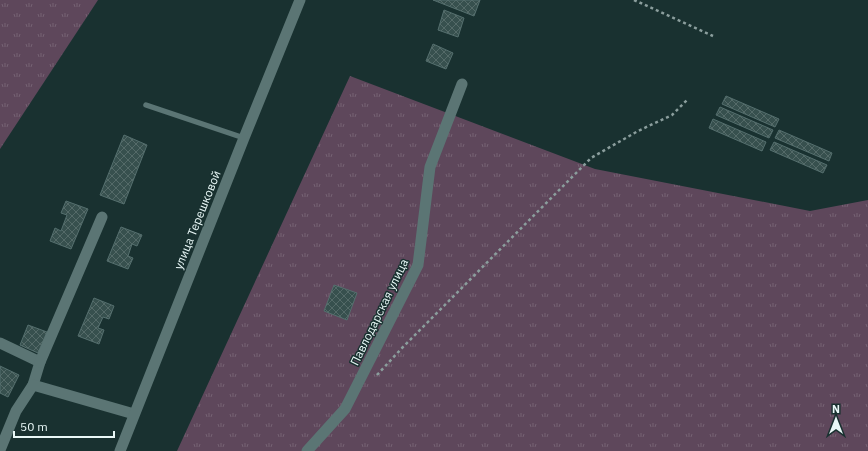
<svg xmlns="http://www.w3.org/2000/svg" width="868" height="451" viewBox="0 0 868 451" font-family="'IBM Plex Sans',sans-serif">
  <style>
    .grass { fill: url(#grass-tufts) }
    .building { fill: url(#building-cross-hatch); stroke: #556f6e }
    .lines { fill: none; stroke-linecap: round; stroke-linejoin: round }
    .path { stroke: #8b9e9d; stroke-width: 2.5; stroke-dasharray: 3 3; stroke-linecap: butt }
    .service { stroke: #5b7574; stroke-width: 5.5 }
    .minor { stroke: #5b7574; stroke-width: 11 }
    .labels { text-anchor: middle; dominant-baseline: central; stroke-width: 3; stroke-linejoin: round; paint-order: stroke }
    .street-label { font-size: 12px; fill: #e9f8f7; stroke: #193130 }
  </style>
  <defs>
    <pattern id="grass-tufts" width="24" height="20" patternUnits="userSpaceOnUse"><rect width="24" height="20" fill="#5e475b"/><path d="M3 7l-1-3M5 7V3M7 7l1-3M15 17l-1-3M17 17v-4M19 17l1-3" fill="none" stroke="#756273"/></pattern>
    <pattern id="building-cross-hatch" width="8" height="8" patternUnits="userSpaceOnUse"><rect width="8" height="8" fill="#37504e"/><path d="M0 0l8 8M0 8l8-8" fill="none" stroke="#546a68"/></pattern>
  </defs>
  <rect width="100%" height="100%" fill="#193130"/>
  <!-- grass -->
  <g class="grass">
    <path d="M0,0H98L0,149Z"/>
    <path d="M350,76L595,169L810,211L868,200V451H177Z"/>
  </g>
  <!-- building -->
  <g class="building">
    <path d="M433,0H480L474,16Z"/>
    <path d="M444,10L464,18L458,37L438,30Z"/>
    <path d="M433,44L453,53L446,69L426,61Z"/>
    <path d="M726,96L779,119L775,127L722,104Z"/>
    <path d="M720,107L773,130L769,138L716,115Z"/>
    <path d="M713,119L766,142L762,151L709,128Z"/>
    <path d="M779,130L832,153L829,161L775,138Z"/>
    <path d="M124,135L147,145L124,204L100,195Z"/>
    <path d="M774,142L827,165L823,173L770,150Z"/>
    <path d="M66,201L88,209L71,249L50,241L55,228L61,231L67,215L61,213Z"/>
    <path d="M121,227L142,235L137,246L132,244L128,256L133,258L128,269L107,261Z"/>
    <path d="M334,285L357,293L347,320L324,311Z"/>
    <path d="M94,298L114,306L109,319L103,317L98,328L104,330L99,344L78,336Z"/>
    <path d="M28,325L47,332L38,353L20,345Z"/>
    <path d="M0,366L19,375L8,397L0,393Z"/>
  </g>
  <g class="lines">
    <!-- path -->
    <g class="path">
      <path d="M634,0L713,36"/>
      <path d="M377,375L402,348L591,158L638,131L672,115L688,99"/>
    </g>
    <!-- service -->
    <path class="service" d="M146,105L244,138"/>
    <!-- minor -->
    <g class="minor">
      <path d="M0,343L40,362L33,385L16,411L0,450"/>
      <path d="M40,362L102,217"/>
      <path d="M33,385L134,414"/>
      <path d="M120,451L244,138L300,0"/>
      <path d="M307,451L345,409L418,265L430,167L462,84"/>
    </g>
  </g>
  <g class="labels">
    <!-- street labels -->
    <g class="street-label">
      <text transform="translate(197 220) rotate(-68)">улица Терешковой</text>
      <text transform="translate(379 312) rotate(-64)">Павлодарская улица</text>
    </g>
  </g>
  <!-- north arrow -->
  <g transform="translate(836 419)" stroke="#193130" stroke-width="3" paint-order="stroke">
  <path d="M0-3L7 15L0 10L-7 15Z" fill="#e9f8f7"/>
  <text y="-6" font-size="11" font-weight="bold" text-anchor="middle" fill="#e9f8f7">N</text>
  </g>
  <!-- scale -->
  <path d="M14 431v6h100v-6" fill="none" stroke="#e9f8f7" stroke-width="2"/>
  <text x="20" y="431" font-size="12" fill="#e9f8f7" stroke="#193130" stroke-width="3" paint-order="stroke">50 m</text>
</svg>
